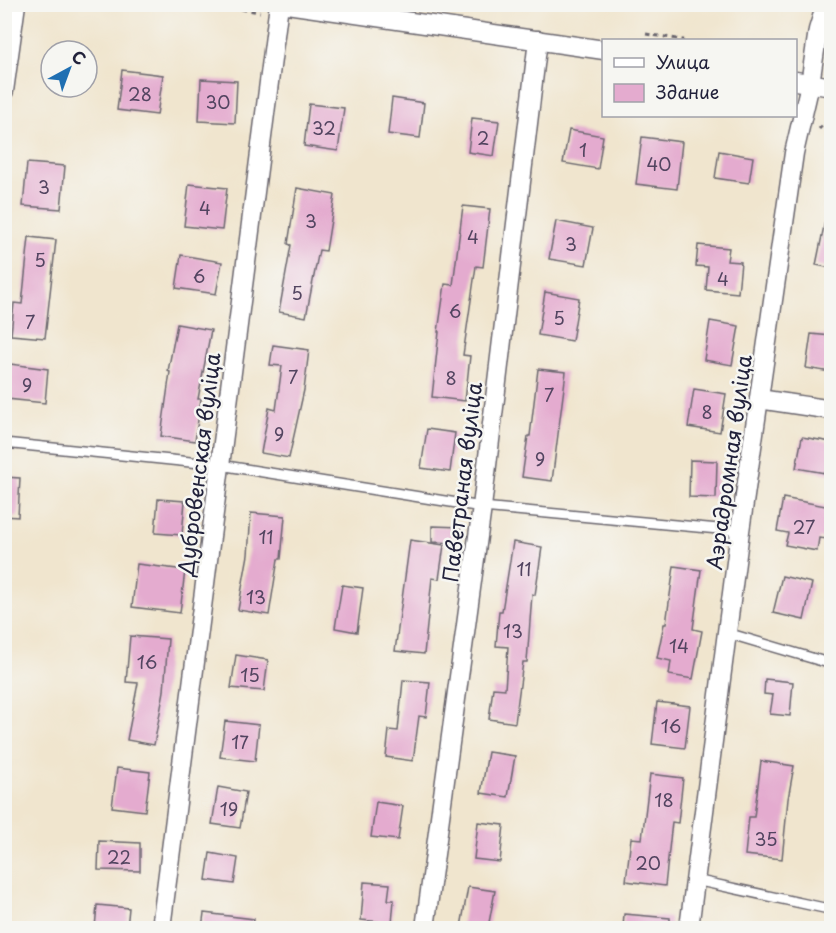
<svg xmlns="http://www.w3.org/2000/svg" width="836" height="933" viewBox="0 0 836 933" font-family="'Playpen Sans',sans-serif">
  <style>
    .building { fill: #e4abcf }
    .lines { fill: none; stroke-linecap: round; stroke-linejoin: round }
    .lane-casing { stroke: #6a666e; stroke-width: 12 }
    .street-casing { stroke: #6a666e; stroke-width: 21 }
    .path { stroke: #6a666e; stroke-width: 3; stroke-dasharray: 4.5 4.5; stroke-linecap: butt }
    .lane { stroke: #fff; stroke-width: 9 }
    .street { stroke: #fff; stroke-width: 18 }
    .labels { text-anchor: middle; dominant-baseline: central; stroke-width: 5; stroke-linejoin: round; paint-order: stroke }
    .number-label { font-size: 18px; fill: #524460 }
    .street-label { font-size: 21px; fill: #22223b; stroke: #f6f6f2 }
  </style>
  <rect width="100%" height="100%" fill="#f6f6f2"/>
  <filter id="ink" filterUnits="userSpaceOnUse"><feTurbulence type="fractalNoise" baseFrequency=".0167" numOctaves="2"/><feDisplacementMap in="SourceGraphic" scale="12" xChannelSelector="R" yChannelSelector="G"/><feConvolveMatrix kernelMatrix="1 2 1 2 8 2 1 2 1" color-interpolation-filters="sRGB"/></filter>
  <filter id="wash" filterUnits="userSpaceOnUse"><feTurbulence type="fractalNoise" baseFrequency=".008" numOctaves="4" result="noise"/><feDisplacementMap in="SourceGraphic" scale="24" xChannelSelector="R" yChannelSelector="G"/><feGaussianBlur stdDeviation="1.35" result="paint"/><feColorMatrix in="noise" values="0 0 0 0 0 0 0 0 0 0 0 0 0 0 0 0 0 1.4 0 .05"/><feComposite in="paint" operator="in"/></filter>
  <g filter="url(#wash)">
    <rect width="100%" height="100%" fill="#f0e5ce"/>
    <g id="blocks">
      <!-- building -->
      <g class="building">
        <path d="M122,70L163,75L157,115L117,110Z"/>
        <path d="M201,79L237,81L235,123L199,121Z"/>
        <path d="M392,98L424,103L420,138L388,134Z"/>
        <path d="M309,104L344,108L338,151L304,146Z"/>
        <path d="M472,118L499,121L494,156L468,152Z"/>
        <path d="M569,130L603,136L598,169L563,163Z"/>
        <path d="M642,137L682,142L677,189L636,184Z"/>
        <path d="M719,151L753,157L749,183L715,178Z"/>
        <path d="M27,163L65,166L61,209L23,206Z"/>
        <path d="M189,184L227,188L222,230L184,226Z"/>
        <path d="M297,188L335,195L326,251L319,250L306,317L279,312L291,245L288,244Z"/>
        <path d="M463,206L490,209L483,267L476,266L463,355L470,356L465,401L432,397L439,332H438L445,284L453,285Z"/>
        <path d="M556,221L593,228L586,265L549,259Z"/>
        <path d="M825,221L831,222V268L816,265Z"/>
        <path d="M29,237L56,240L45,338L11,335L14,303L22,304Z"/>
        <path d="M698,245L729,248L727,261L741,262L738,293L706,290L708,267L696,266Z"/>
        <path d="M181,255L222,262L216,294L176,288Z"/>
        <path d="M545,292L579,298L572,341L538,335Z"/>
        <path d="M710,321L739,326L732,365L704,360Z"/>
        <path d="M177,324L211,330L198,399H201L195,441L161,436L170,372L168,371Z"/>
        <path d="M811,334L831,336V372L806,368Z"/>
        <path d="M273,345L309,350L304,390L289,458L261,453L269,408L276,410L282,366L270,365Z"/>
        <path d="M10,364L48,369L45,403L7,399Z"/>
        <path d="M538,369L566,372L552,481L522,477L528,436H530Z"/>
        <path d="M694,389L726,394L720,432L688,427Z"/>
        <path d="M427,429L455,433L450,472L421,468Z"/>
        <path d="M802,437L831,442V474L796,468Z"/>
        <path d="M690,460L717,461L716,498L689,497Z"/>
        <path d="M4,477L20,478L18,517L4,516Z"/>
        <path d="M783,498L831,507L828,539L819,538L817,551L785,545L788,533L777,531Z"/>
        <path d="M158,499L185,501L182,535L155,533Z"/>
        <path d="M251,513L285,516L281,559H278L269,615L238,610L248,555Z"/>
        <path d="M432,526L461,527L460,543L432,542Z"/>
        <path d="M410,540L444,545L439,579L432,578L424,654L395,651Z"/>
        <path d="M513,542L542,547L535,595L532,594L527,662H523L515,723L489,719L493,688L505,689L508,647L496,646L499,611H502Z"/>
        <path d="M137,564L185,570L180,613L132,607Z"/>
        <path d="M674,566L701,570L693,629L702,631L693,679L669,675L671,661L657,658L664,624H666Z"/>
        <path d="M782,576L812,583L804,620L773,613Z"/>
        <path d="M342,585L363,588L357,632L335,628Z"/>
        <path d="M130,636L168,639L164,691L154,745L127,740L138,683L126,682Z"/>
        <path d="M236,655L268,660L264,691L231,688Z"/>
        <path d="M765,679L793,682L790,716L770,714L773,695L764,694Z"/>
        <path d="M403,680L430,682L426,717L419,716L413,761L386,757L389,730L398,731Z"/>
        <path d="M657,702L690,706L685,748L652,744Z"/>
        <path d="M225,721L259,725L255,761L220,757Z"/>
        <path d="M488,752L515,756L508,797L481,793Z"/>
        <path d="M761,761L794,766L788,799L782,859L745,855L749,817H754Z"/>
        <path d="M117,768L150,772L145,811L112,807Z"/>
        <path d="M650,774L683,778L678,823L672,822L665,886L626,881L631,838L642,839Z"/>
        <path d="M218,787L246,792L240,828L212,824Z"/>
        <path d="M376,802L403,806L398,840L371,837Z"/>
        <path d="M478,822L504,825L500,862L474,859Z"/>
        <path d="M99,841L140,843V871L98,870Z"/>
        <path d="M210,853L238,858L234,884L206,880Z"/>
        <path d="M364,882L390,884L388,900H394L392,923L361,920Z"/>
        <path d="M468,887L495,891L488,928L461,927Z"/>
        <path d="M97,905L129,908L127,928H95Z"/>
        <path d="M204,913L254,919L253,928H202Z"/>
        <path d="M624,914L670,918V928H623Z"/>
      </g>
    </g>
  </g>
  <g filter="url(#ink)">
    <use href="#blocks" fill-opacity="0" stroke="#6a666e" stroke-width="1.5"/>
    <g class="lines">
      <defs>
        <g id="lane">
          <path d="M4,443L220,465L482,507L740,531"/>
          <path d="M727,633L832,664"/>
          <path d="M695,880L824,908L832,905"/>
        </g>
        <g id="street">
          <path d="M287,4L604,50"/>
          <path d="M796,81L832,87"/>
          <path d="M4,91L16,4"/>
          <path d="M759,399L832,410"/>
          <path d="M161,928L279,4"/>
          <path d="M425,928L482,507L538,40"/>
          <path d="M689,928L740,531L794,153L810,84L818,30L826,4"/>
        </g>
      </defs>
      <!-- lane casing -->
      <use href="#lane" class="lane-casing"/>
      <!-- street casing -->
      <use href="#street" class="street-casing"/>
      <!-- path -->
      <g class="path">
        <path d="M206,4L260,12"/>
        <path d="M646,34L684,40"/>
        <path d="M819,129L832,115"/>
      </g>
      <!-- lane -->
      <use href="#lane" class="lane"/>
      <!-- street -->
      <use href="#street" class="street"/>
    </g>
  </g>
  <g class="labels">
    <!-- number labels -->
    <g class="number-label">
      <text x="140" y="93">28</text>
      <text x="218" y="101">30</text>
      <text x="324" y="127">32</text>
      <text x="483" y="137">2</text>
      <text x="583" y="149">1</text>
      <text x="659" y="163">40</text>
      <text x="44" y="186">3</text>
      <text x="205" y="207">4</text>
      <text x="311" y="220">3</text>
      <text x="473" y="236">4</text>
      <text x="571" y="243">3</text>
      <text x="40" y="259">5</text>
      <text x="199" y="275">6</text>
      <text x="723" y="278">4</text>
      <text x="297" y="292">5</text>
      <text x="455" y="310">6</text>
      <text x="559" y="317">5</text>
      <text x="30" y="321">7</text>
      <text x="293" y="376">7</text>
      <text x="451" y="377">8</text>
      <text x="27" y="384">9</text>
      <text x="549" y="394">7</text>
      <text x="707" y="411">8</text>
      <text x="279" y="433">9</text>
      <text x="540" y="458">9</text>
      <text x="804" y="526">27</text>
      <text x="266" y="536">11</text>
      <text x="524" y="568">11</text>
      <text x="256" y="596">13</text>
      <text x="513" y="630">13</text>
      <text x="679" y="645">14</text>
      <text x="147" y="661">16</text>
      <text x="250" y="674">15</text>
      <text x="671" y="725">16</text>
      <text x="240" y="741">17</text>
      <text x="664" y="799">18</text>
      <text x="229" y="808">19</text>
      <text x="766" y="838">35</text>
      <text x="119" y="856">22</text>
      <text x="648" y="862">20</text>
    </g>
    <!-- street labels -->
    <g class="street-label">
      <text transform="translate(728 462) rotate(-82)">Аэрадромная вуліца</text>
      <text transform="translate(198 464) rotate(-83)">Дубровенская вуліца</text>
      <text transform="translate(461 482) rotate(-83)">Паветраная вуліца</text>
    </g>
  </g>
  <!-- margin -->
  <rect width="836" height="933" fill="none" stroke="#f6f6f2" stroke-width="24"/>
  <!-- legend -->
  <rect x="602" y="39" width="195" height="78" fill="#f6f6f2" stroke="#a1a1a9" stroke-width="1.5"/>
  <rect x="614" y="58" width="30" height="9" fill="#ffffff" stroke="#a1a1a9" stroke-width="1.5"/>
  <text x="656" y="69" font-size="18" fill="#22223b">Улица</text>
  <rect x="614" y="84" width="30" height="18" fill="#e4abcf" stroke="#a1a1a9" stroke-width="1.5"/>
  <text x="656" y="99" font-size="18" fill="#22223b">Здание</text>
  <!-- north arrow -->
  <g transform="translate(69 69) rotate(41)"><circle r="28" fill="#f6f6f2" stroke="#a1a1a9" stroke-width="1.5"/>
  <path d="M0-4.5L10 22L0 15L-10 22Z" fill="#1f6fb2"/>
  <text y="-9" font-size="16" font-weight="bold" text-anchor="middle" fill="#22223b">С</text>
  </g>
</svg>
